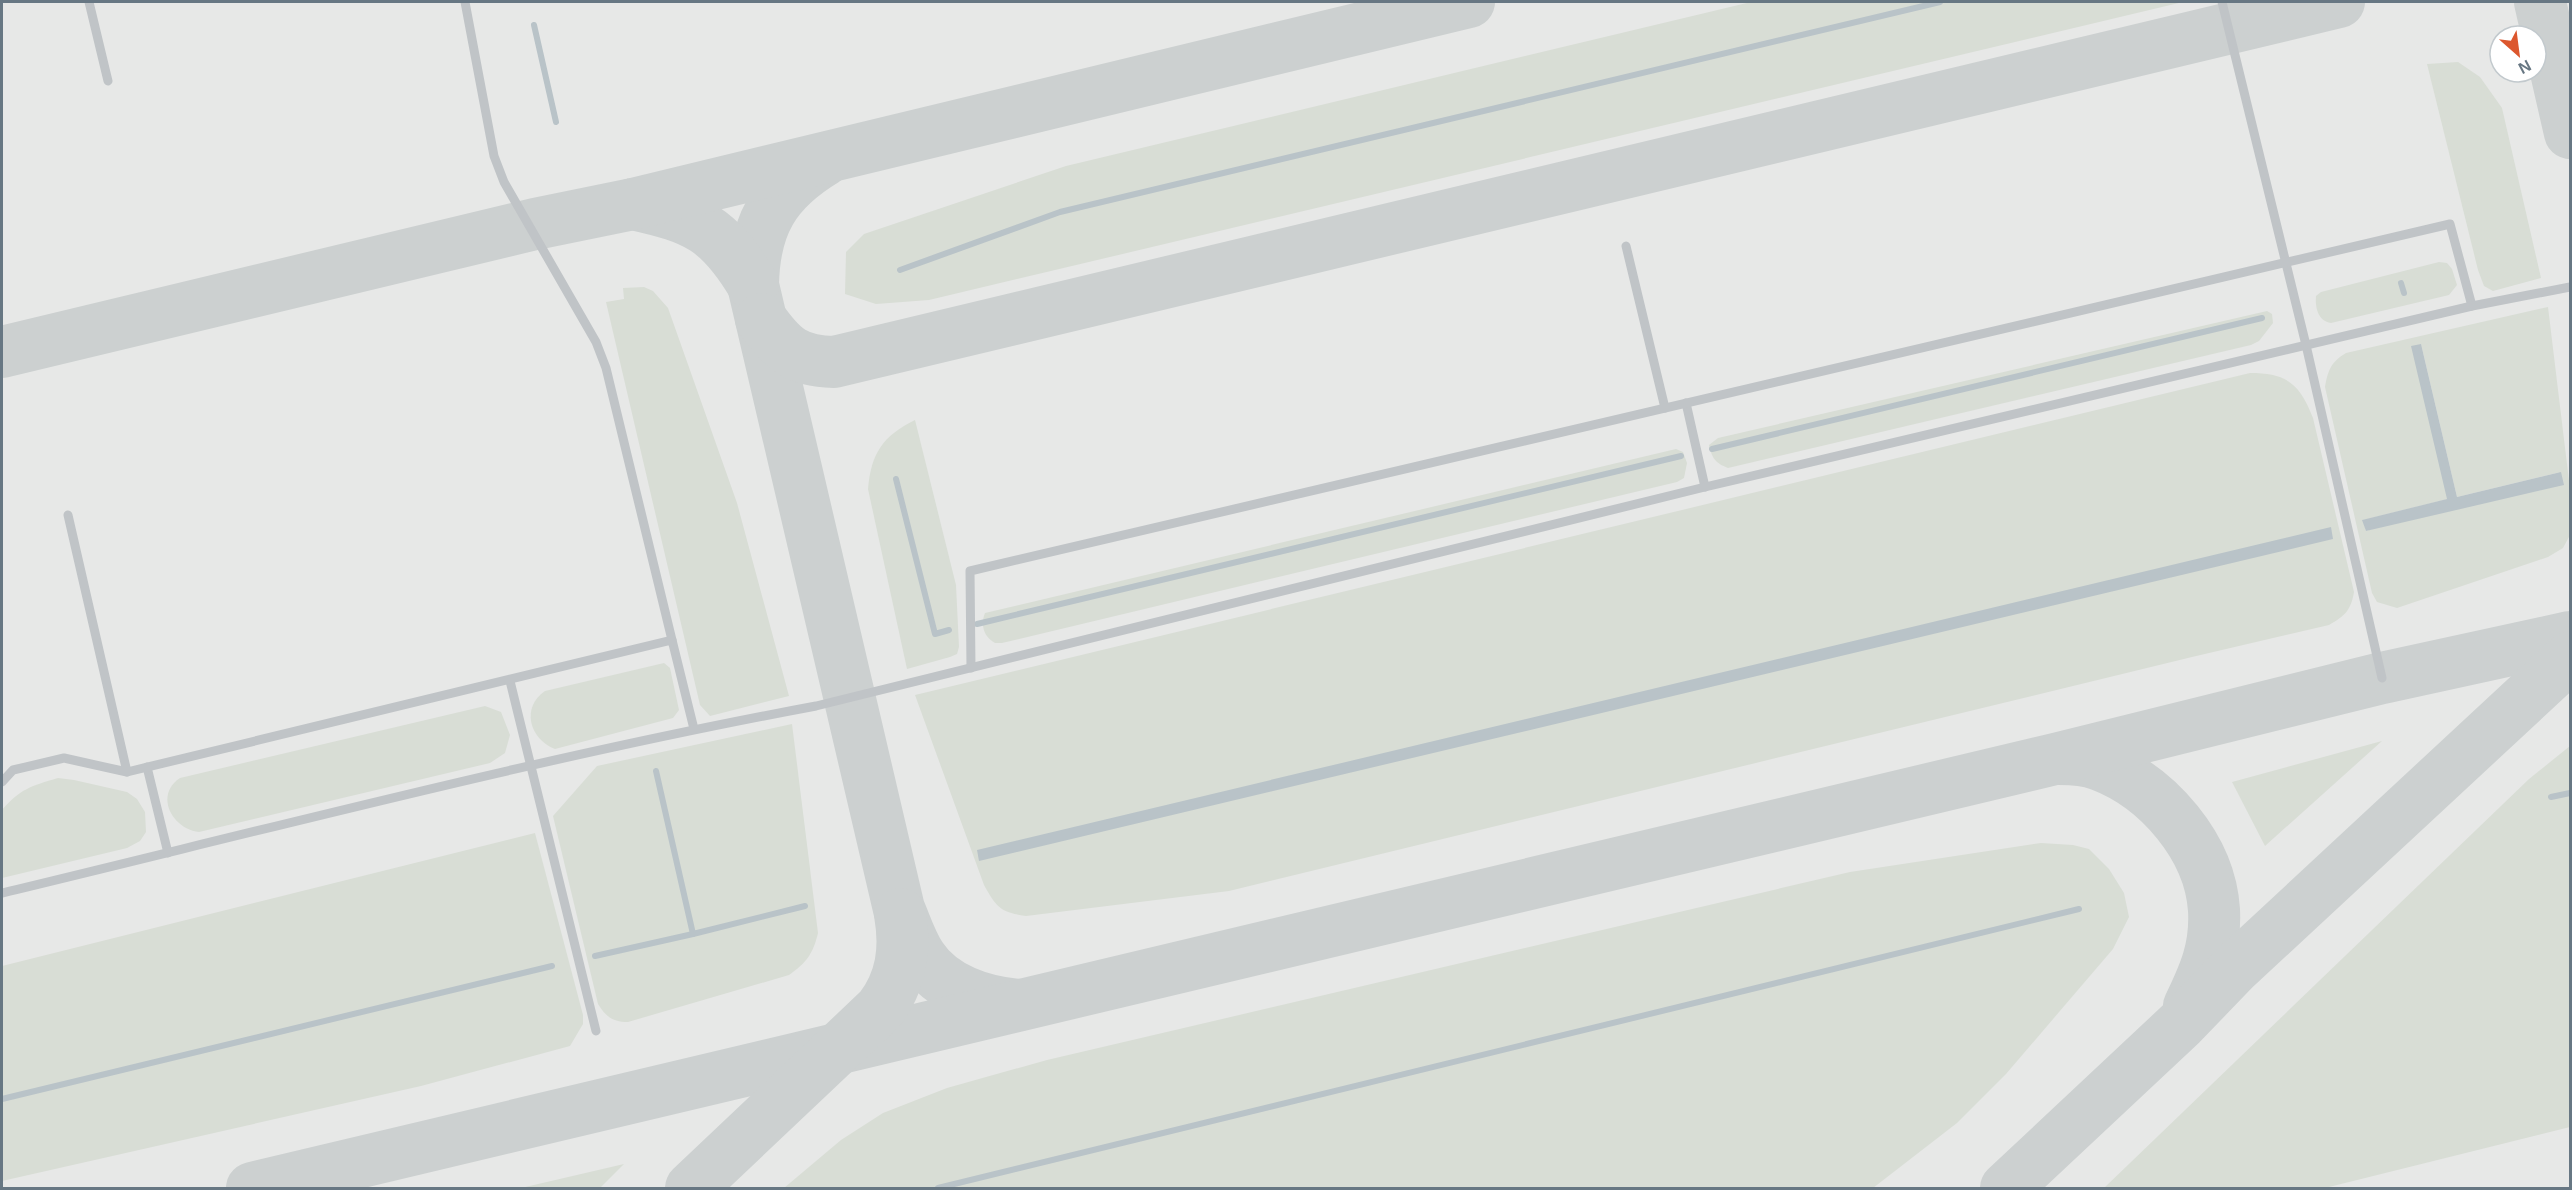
<svg xmlns="http://www.w3.org/2000/svg" width="2572" height="1190" viewBox="0 0 2572 1190" font-family="Helvetica,sans-serif">
  <style>
    .built { fill: #e7e8e7; fill-rule: evenodd }
    .green { fill: #d8ddd5; fill-rule: evenodd }
    .water { fill: #b9c3c8 }
    .lines { fill: none; stroke-linecap: round; stroke-linejoin: round }
    .stream { stroke: #b9c3c8; stroke-width: 6 }
    .taxiway { stroke: #ccd0d0; stroke-width: 52 }
    .service { stroke: #c0c4c7; stroke-width: 9 }
  </style>
  <rect width="100%" height="100%" fill="#f7f7f4"/>
  <!-- built -->
  <path class="built" d="M2,2H2570V1188H2ZM2500,36H2536V72H2500Z"/>
  <!-- green -->
  <g class="green">
    <path d="M1751,2H2183L929,300L876,304L845,294L846,252L864,234L1066,166Z"/>
    <path d="M2458,62L2480,77L2502,108L2541,278L2493,291L2484,286L2478,270L2427,64Z"/>
    <path d="M2439,262L2447,263L2452,269L2457,285L2449,295L2331,323C2318,321 2315,308 2316,296L2321,292Z"/>
    <path d="M644,287L653,291L668,308L737,503L789,696L710,716L700,705L606,302L624,299L623,288Z"/>
    <path d="M2548,307L2570,489V535L2563,548L2548,557L2397,608L2377,602L2372,593L2325,387C2328,370 2331,362 2346,353ZM2421,344L2457,497L2561,472L2366,531L2363,520L2448,499Z"/>
    <path d="M2267,311L2272,314L2273,323L2259,341L2251,345L1728,468C1715,463 1712,458 1709,445L1718,438Z"/>
    <path d="M2250,373C2287,373 2300,384 2313,418L2354,592C2351,610 2345,616 2329,625L2192,657L1229,891L1026,916C1000,912 997,908 984,885L915,695Z"/>
    <path d="M915,420L956,585L959,647L957,654L950,657L907,669L868,489C871,453 883,436 915,420Z"/>
    <path d="M1676,449L1683,452L1687,463L1684,478L1677,482L1002,643H995C984,637 980,625 985,613Z"/>
    <path d="M664,663L670,668L679,710L673,718L555,749C529,739 521,707 545,691Z"/>
    <path d="M485,706L501,712L510,735L505,753L490,763L199,832C172,829 154,795 180,778Z"/>
    <path d="M792,724L818,933C813,954 806,963 789,975L628,1022C613,1022 606,1017 598,1004L553,816L597,766Z"/>
    <path d="M2382,741L2265,846L2232,782Z"/>
    <path d="M2570,746V1127L2325,1188H2104L2529,779Z"/>
    <path d="M58,778L74,780L127,792L137,799L145,812L146,832L140,841L127,848L2,878V810C20,789 31,786 58,778Z"/>
    <path d="M535,833L583,1015V1024L570,1046L421,1086L2,1181V966Z"/>
    <path d="M2041,843L2073,845L2089,849L2109,869L2124,893L2129,917L2113,949L2006,1074L1957,1123L1873,1188H784L841,1140L883,1113L947,1088L1047,1060L1850,872Z"/>
    <path d="M624,1164L600,1188H521Z"/>
  </g>
  <!-- water -->
  <g class="water">
    <path d="M2421,344L2457,497L2561,472L2564,485L2366,531L2362,520L2447,499L2411,346Z"/>
    <path d="M2331,527L2333,539L979,861L977,850Z"/>
  </g>
  <g class="lines">
    <!-- stream -->
    <g class="stream">
      <path d="M534,25L556,122"/>
      <path d="M900,270L1060,212L1940,2"/>
      <path d="M2401,283L2404,293"/>
      <path d="M1712,449L2262,318"/>
      <path d="M896,479L935,634L949,630"/>
      <path d="M977,624L1681,456"/>
      <path d="M656,771L693,934L805,906"/>
      <path d="M2551,797L2570,793"/>
      <path d="M595,956L693,934"/>
      <path d="M2,1099L552,966"/>
      <path d="M938,1188L2079,909"/>
    </g>
    <!-- taxiway -->
    <g class="taxiway">
      <path d="M2540,2L2570,133"/>
      <path d="M825,160C774,191 754,225 753,285L899,909C906,925 911,942 921,957C942,989 983,1002 1019,1005"/>
      <path d="M633,204C696,218 719,228 753,285"/>
      <path d="M761,319C783,350 796,361 834,362L2339,2"/>
      <path d="M2,352L535,224L633,204L1469,2"/>
      <path d="M2059,759C2072,759 2088,760 2100,765C2158,787 2210,847 2214,910C2216,948 2205,973 2189,1006"/>
      <path d="M252,1188L2055,759L2382,678L2570,637"/>
      <path d="M691,1188L880,1009C902,980 906,949 900,914"/>
      <path d="M2006,1188L2181,1024L2234,969L2570,657"/>
    </g>
    <!-- service -->
    <g class="service">
      <path d="M89,2L108,81"/>
      <path d="M465,2L494,156L504,182L596,342L606,368L672,640"/>
      <path d="M2222,2L2306,345L2382,678"/>
      <path d="M1626,246L1665,408"/>
      <path d="M1686,403L1705,487"/>
      <path d="M68,515L127,772"/>
      <path d="M971,668L970,571L2450,224L2472,306"/>
      <path d="M510,681L596,1031"/>
      <path d="M147,767L168,853"/>
      <path d="M2,782L13,770L64,758L127,772L672,640L694,729"/>
      <path d="M2,893C272,828 542,757 816,706L1705,487L2472,306L2570,287"/>
    </g>
  </g>
  <!-- border -->
  <rect width="2572" height="1190" fill="none" stroke="#677783" stroke-width="6"/>
  <!-- north arrow -->
  <g transform="translate(2518 54) rotate(152)"><circle r="28" fill="#ffffff" stroke="#c2c9cd" stroke-width="1.5"/>
  <path d="M0-4.5L10 22L0 15L-10 22Z" fill="#dc572e"/>
  <text y="-9" font-size="16" font-weight="bold" text-anchor="middle" fill="#677783">N</text>
  </g>
</svg>
